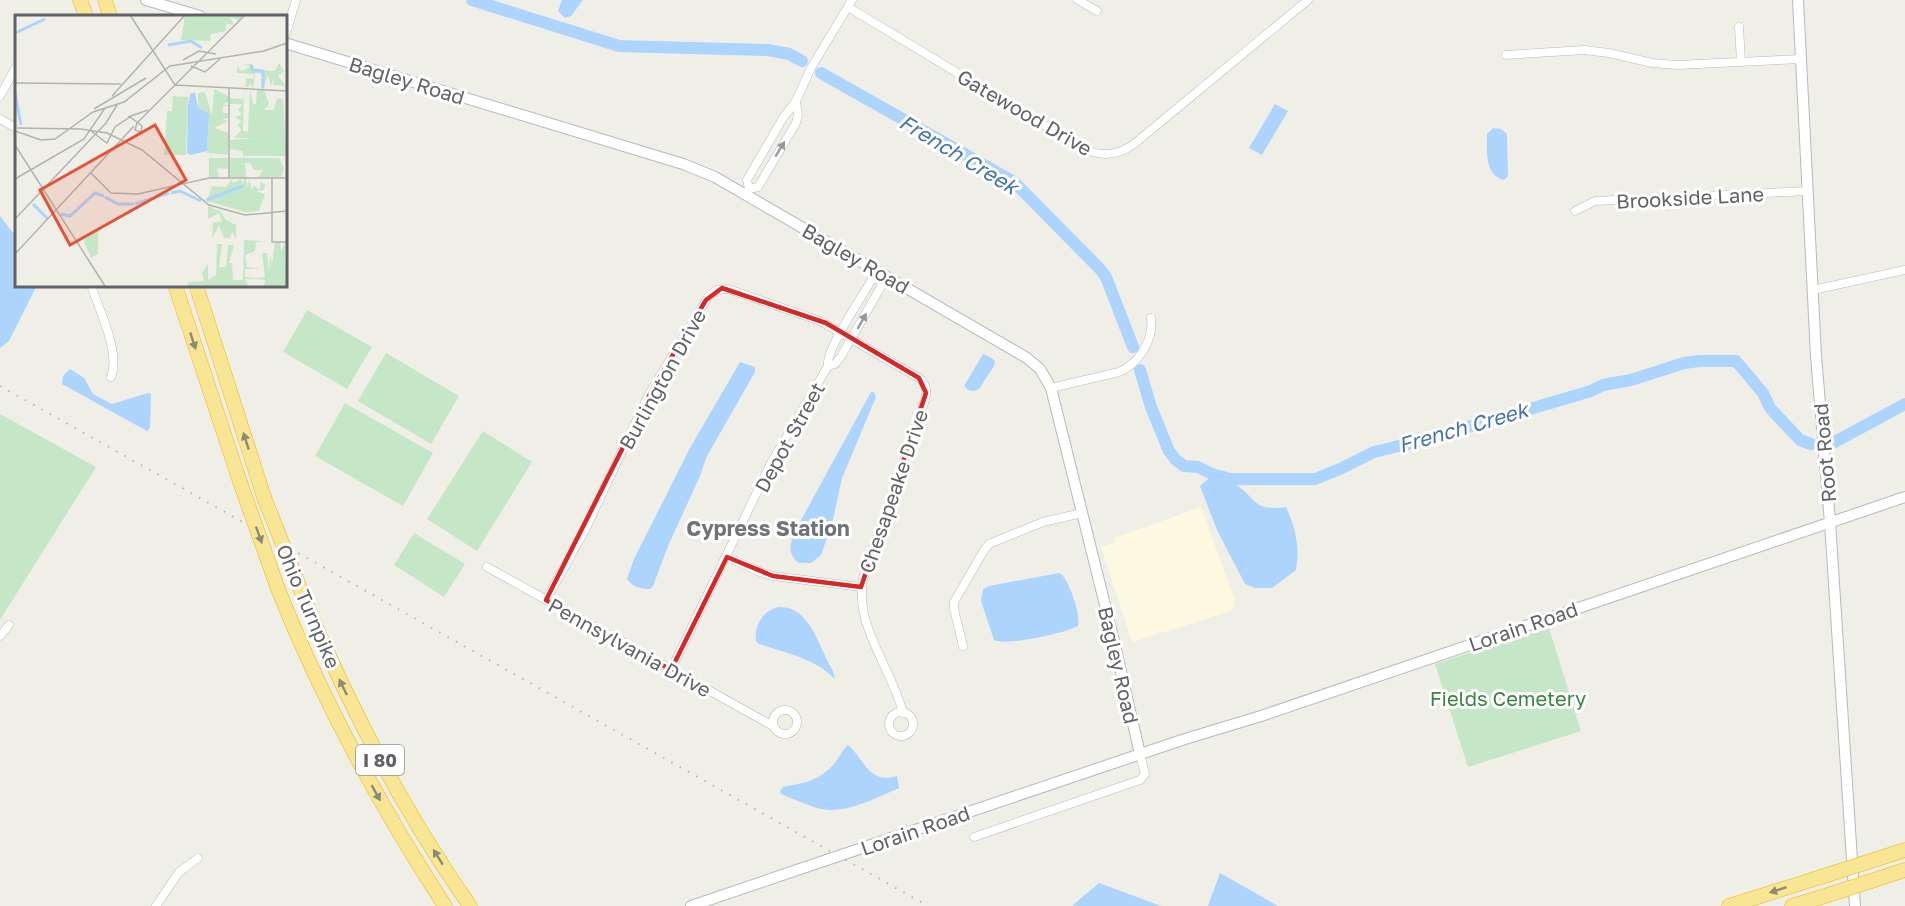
<svg xmlns="http://www.w3.org/2000/svg" width="1905" height="906" viewBox="0 0 1905 906" font-family="'Golos Text',sans-serif">
  <style>
    .commercial { fill: #fdf8e0 }
    .green { fill: #c5e6c7 }
    .water { fill: #acd4fc }
    .lines { fill: none; stroke-linecap: round; stroke-linejoin: round }
    .river { stroke: #acd4fc; stroke-width: 12 }
    .street-casing { stroke: #b7b9bd; stroke-width: 9 }
    .secondary-casing { stroke: #b6b9be; stroke-width: 12 }
    .highway-casing { stroke: #eeb609; stroke-width: 15 }
    .street { stroke: #fff; stroke-width: 8 }
    .secondary { stroke: #fff; stroke-width: 10 }
    .highway { stroke: #f9e695; stroke-width: 14 }
    .rail { stroke: #b7b8b8; stroke-width: 2; stroke-dasharray: 1.5 8; stroke-linecap: butt }
    .secondary-bridge-casing { stroke: #b6b9be; stroke-width: 12; stroke-linecap: butt }
    .highway-bridge-casing { stroke: #eeb609; stroke-width: 15; stroke-linecap: butt }
    .secondary-bridge { stroke: #fff; stroke-width: 10 }
    .highway-bridge { stroke: #f9e695; stroke-width: 14 }
    .oneway { fill: #97999c }
    .oneway2 { fill: #8d8a75 }
    .marked { fill: none; stroke: #d62828; stroke-width: 4.5; stroke-linejoin: round }
    .labels { text-anchor: middle; dominant-baseline: central; stroke-width: 6; stroke-linejoin: round; paint-order: stroke }
    .shield { fill: #fff; stroke: #8f9195; stroke-width: 1.5 }
    .shield-label { font-size: 18px; font-weight: bold; fill: #5f6267 }
    .street-label { font-size: 20px; fill: #5f6267; stroke: #fff }
    .park-label { font-size: 20px; fill: #398441; stroke: #fff }
    .water-label { font-size: 21px; font-style: italic; fill: #4773ae; stroke: #fff }
    .neighbourhood-label { font-size: 21px; font-weight: bold; fill: #707479; stroke: #fff }
    .inset-river { fill: none; stroke: #acd4fc; stroke-width: 3 }
    .inset-road { fill: none; stroke: #b2b3b0; stroke-width: 1.5 }
    .view { fill: #e3533a; fill-opacity: 0.15; stroke: #e3533a; stroke-width: 3 }
    .inset-edge { fill: none; stroke: #5f6267; stroke-width: 3 }
  </style>
  <rect width="100%" height="100%" fill="#f0efe7"/>
  <!-- commercial -->
  <path class="commercial" d="M1201,507L1235,600L1234,607L1228,612L1132,642L1101,547L1115,543L1114,538Z"/>
  <!-- green -->
  <g class="green">
    <path d="M307,310L372,347L347,389L283,352Z"/>
    <path d="M386,353L459,396L431,444L358,401Z"/>
    <path d="M345,403L433,453L403,506L315,456Z"/>
    <path d="M0,414L96,467L0,620Z"/>
    <path d="M483,431L532,462L477,551L427,519Z"/>
    <path d="M414,533L465,564L444,597L394,565Z"/>
    <path d="M1549,628L1581,731L1468,767L1435,664Z"/>
  </g>
  <!-- water -->
  <g class="water">
    <path d="M562,0H583L571,16L565,18L558,11Z"/>
    <path d="M1275,104L1288,111L1262,155L1249,148Z"/>
    <path d="M1493,128L1501,129L1507,134L1508,176L1504,180C1484,175 1487,150 1487,134Z"/>
    <path d="M0,216L14,234L16,249V285H37L9,341L0,348Z"/>
    <path d="M983,354L992,358L995,362L994,366L979,389L974,391L968,390L964,386Z"/>
    <path d="M740,362L755,367V372L706,458L700,476L668,546L653,586L650,589C642,589 632,587 627,579L634,559L690,448Z"/>
    <path d="M70,369L84,378L93,394L112,404L148,393L151,394L150,428L147,431L62,384L63,376Z"/>
    <path d="M871,392H874L876,397L842,478L832,524L821,555L811,563H799C787,554 790,545 794,533Z"/>
    <path d="M1212,476C1218,478 1225,479 1231,482C1257,495 1249,512 1286,507C1296,529 1300,547 1296,570L1272,588H1255L1245,584L1217,530L1200,486Z"/>
    <path d="M1059,573C1068,576 1081,615 1078,626C1065,633 1007,646 994,640L981,601L983,589L989,586Z"/>
    <path d="M779,607C811,606 819,649 833,671L835,679C814,658 786,653 759,644L756,641C754,625 763,610 779,607Z"/>
    <path d="M848,745C865,759 868,785 897,776L899,788C875,798 848,814 821,809C808,806 794,799 781,794L780,791L783,787C804,783 819,781 834,764C839,758 842,750 848,745Z"/>
    <path d="M1220,873L1278,906H1208Z"/>
    <path d="M1099,883L1161,906H1072Z"/>
  </g>
  <g class="lines">
    <!-- river -->
    <g class="river">
      <path d="M472,0L619,46L768,50L789,54L802,61"/>
      <path d="M821,73L1014,182L1100,269L1106,277L1133,347"/>
      <path d="M1140,370L1151,407L1169,451L1175,459L1184,466L1198,467L1212,474L1230,479H1315L1340,469L1374,452L1424,440L1591,391L1603,385L1631,380L1684,363L1699,361H1736L1763,393L1770,408L1800,440L1811,444"/>
      <path d="M1831,444L1905,404"/>
    </g>
    <defs>
      <g id="street">
        <path d="M1078,0L1097,11"/>
        <path d="M848,7L1082,148C1101,157 1117,156 1134,144L1308,0"/>
        <path d="M1739,27L1741,62"/>
        <path d="M285,36L296,0"/>
        <path d="M1506,55L1584,50L1609,53L1652,63L1677,65L1801,59"/>
        <path d="M0,96L16,67"/>
        <path d="M0,119L16,128"/>
        <path d="M749,189L758,187L796,123L798,115L796,101"/>
        <path d="M746,194L749,189L747,180L783,118L796,101L811,68L852,0"/>
        <path d="M1575,211L1595,201L1808,191"/>
        <path d="M879,279H872C863,296 825,350 828,366L835,364L840,358L882,285L879,279L882,274"/>
        <path d="M91,285C99,310 121,353 111,377"/>
        <path d="M1813,290L1905,270"/>
        <path d="M1051,388L1119,372C1139,364 1154,339 1151,318"/>
        <path d="M727,557L760,572L773,576L861,587"/>
        <path d="M487,567L773,726"/>
        <path d="M546,600L585,530L648,396L708,297L717,290L728,289L820,321L919,378C926,384 928,391 925,400L865,571C850,622 891,665 903,713"/>
        <path d="M0,636L9,625"/>
        <path d="M963,646L954,609V602L983,552L989,544L1043,522L1082,513"/>
        <path d="M671,670L771,463L828,366"/>
        <circle cx="785" cy="722" r="12"/>
        <circle cx="901" cy="724" r="12"/>
        <path d="M974,837L1140,780L1145,774L1140,754"/>
        <path d="M156,906L179,872L198,858"/>
      </g>
      <g id="secondary">
        <path d="M146,0L200,16"/>
        <path d="M1798,0L1816,356L1830,522L1855,906"/>
        <path d="M285,43L683,164L715,177L1027,358L1040,369L1051,388L1114,641L1140,754"/>
        <path d="M871,845L1185,739L1261,716L1905,497"/>
        <path d="M691,906L800,869"/>
      </g>
      <g id="highway">
        <path d="M80,0L86,16"/>
        <path d="M105,0L110,16"/>
        <path d="M175,285L240,482"/>
        <path d="M196,285L264,497"/>
        <path d="M278,589C322,700 380,806 445,906"/>
        <path d="M307,606C351,710 404,812 470,906"/>
        <path d="M1877,859L1905,850"/>
        <path d="M1871,881L1905,870"/>
        <path d="M1729,906L1827,875"/>
        <path d="M1792,906L1828,895"/>
      </g>
    </defs>
    <!-- street casing -->
    <use href="#street" class="street-casing"/>
    <!-- secondary casing -->
    <use href="#secondary" class="secondary-casing"/>
    <!-- highway casing -->
    <use href="#highway" class="highway-casing"/>
    <!-- street -->
    <use href="#street" class="street"/>
    <!-- secondary -->
    <use href="#secondary" class="secondary"/>
    <!-- highway -->
    <use href="#highway" class="highway"/>
    <!-- rail -->
    <path class="rail" d="M0,386L928,906"/>
    <defs>
      <path id="secondary-bridge" d="M800,869L871,845"/>
      <g id="highway-bridge">
        <path d="M240,482L278,589"/>
        <path d="M264,497L307,606"/>
        <path d="M1827,875L1877,859"/>
        <path d="M1828,895L1871,881"/>
      </g>
    </defs>
    <!-- secondary-bridge casing -->
    <use href="#secondary-bridge" class="secondary-bridge-casing"/>
    <!-- highway-bridge casing -->
    <use href="#highway-bridge" class="highway-bridge-casing"/>
    <!-- secondary-bridge -->
    <use href="#secondary-bridge" class="secondary-bridge"/>
    <!-- highway-bridge -->
    <use href="#highway-bridge" class="highway-bridge"/>
  </g>
  <!-- one-way arrows -->
  <defs><path id="oneway-solid" d="M-6-.8H1V-3.2L6.5 0L1 3.2V.8H-6Z" transform="scale(1.5)"/></defs>
  <g class="oneway">
    <use href="#oneway-solid" transform="translate(780 149) rotate(-59)"/>
    <use href="#oneway-solid" transform="translate(862 321) rotate(-60)"/>
  </g>
  <g class="oneway2">
    <use href="#oneway-solid" transform="translate(193 341) rotate(72)"/>
    <use href="#oneway-solid" transform="translate(246 441) rotate(-108)"/>
    <use href="#oneway-solid" transform="translate(259 535) rotate(70)"/>
    <use href="#oneway-solid" transform="translate(343 687) rotate(-116)"/>
    <use href="#oneway-solid" transform="translate(376 793) rotate(61)"/>
    <use href="#oneway-solid" transform="translate(438 857) rotate(-122)"/>
    <use href="#oneway-solid" transform="translate(1778 890) rotate(162)"/>
  </g>
  <!-- marked area -->
  <path class="marked" d="M722,288L826,323L919,378L926,393L861,587L773,576L727,557L671,670L546,600L653,388L706,300Z"/>
  <g class="labels">
    <!-- shield labels -->
    <rect class="shield" x="356" y="745" width="48" height="30" rx="4.5"/>
    <g class="shield-label">
      <text x="380" y="760">I 80</text>
    </g>
    <!-- street labels -->
    <g class="street-label">
      <text transform="translate(407 80) rotate(17)">Bagley Road</text>
      <text transform="translate(1025 112) rotate(30)">Gatewood Drive</text>
      <text transform="translate(1690 197) rotate(-3)">Brookside Lane</text>
      <text transform="translate(856 258) rotate(30)">Bagley Road</text>
      <text transform="translate(662 379) rotate(-61)">Burlington Drive</text>
      <text transform="translate(789 437) rotate(-61)">Depot Street</text>
      <text transform="translate(1824 453) rotate(-95)">Root Road</text>
      <text transform="translate(893 491) rotate(-71)">Chesapeake Drive</text>
      <text transform="translate(309 606) rotate(67)">Ohio Turnpike</text>
      <text transform="translate(1523 626) rotate(-19)">Lorain Road</text>
      <text transform="translate(630 647) rotate(29)">Pennsylvania Drive</text>
      <text transform="translate(1119 665) rotate(77)">Bagley Road</text>
      <text transform="translate(915 830) rotate(-19)">Lorain Road</text>
    </g>
    <!-- park labels -->
    <g class="park-label">
      <text x="1508" y="698">Fields Cemetery</text>
    </g>
    <!-- water labels -->
    <g class="water-label">
      <text transform="translate(959 154) rotate(31)">French Creek</text>
      <text transform="translate(1463 427) rotate(-16)">French Creek</text>
    </g>
    <!-- neighbourhood labels -->
    <g class="neighbourhood-label">
      <text x="768" y="528">Cypress Station</text>
    </g>
  </g>
  <!-- overview -->
  <g transform="translate(15 15)">
    <rect width="272" height="272" fill="#f0efe7"/>
    <path d="M170,0H229L224,5L215,2L219,10L211,9V16L196,19L195,26L166,25ZM264,48L269,56L263,61L271,71L259,70L258,63L256,71L253,60L248,72L254,89L249,95H259L262,83L268,84L271,141H228V136L214,134L215,125L240,123H219L226,115L222,109L227,107L220,102L227,99L223,95L227,89H214V83L228,84L229,74L228,116L233,117L235,74L238,89H241L242,75L247,74V59L240,58L238,74L236,69L231,73V63L238,64L239,59L222,58V51L227,56L236,51L226,50L237,49L239,55L260,56ZM199,74L213,81V87L208,89L214,91H208V98H213V103L208,104L213,106L199,113L214,118L213,140L192,138L194,101L183,93V78L190,77L197,101ZM158,81L173,82L171,140H149L152,96H157ZM194,143H213V154L202,153L204,163H194ZM215,143H264L269,153L266,162L243,163L248,155H239L235,148H230L232,174L234,164L237,175L239,170L244,175L246,167L250,170L249,175L241,176L250,179L244,196L230,197L192,186L197,171L211,172L216,164L218,168L226,164L228,170L229,163L214,162ZM193,191L206,197L211,205L221,210V224L217,217L215,223H209L204,211L197,223L198,207H207L204,198L193,204ZM83,215V239L76,243L68,224ZM229,225L250,226L241,227L240,236L230,240L232,252L247,254H230V262L241,263L250,262L247,238H252L254,258L255,240L257,249L260,227H265L266,236L270,228L271,271H249L250,265L241,264H230L233,271H172L174,267L189,266L187,258L193,249V265L201,260L202,229H207L204,252H211L213,230H219L214,248H217L218,265H228Z" fill="#c5e6c7"/>
    <path d="M180,77L183,93L194,99L192,136L176,140L172,138L173,91L175,79Z" fill="#acd4fc"/>
    <path class="inset-river" d="M0,18L30,4M153,30L176,26L187,33M236,50L238,55L248,56V73M0,78L6,110M156,178L165,176L186,186M90,182L103,189H119M191,185L228,171M18,189L33,204M120,189L154,178M46,199L55,201L80,178L89,181"/>
    <path class="inset-road" d="M115,0L160,70L272,76M168,45L184,36L201,39M176,51L190,57L205,44M0,68L106,69M97,81L170,0M79,94L131,63M113,102L133,95M122,108L230,0M2,113L66,114L92,118L127,135L194,190L230,200L272,196M0,116L26,125L40,124L78,97L109,87L155,51L249,36L272,28M76,116L92,128L100,112L115,102L127,111L126,117L120,115L122,108M0,130L90,271M76,158L96,178L123,179L194,163H272M214,163V72M257,163V227H272M0,164L69,124L90,93M0,204L91,108L102,90M0,239L119,111"/>
    <path class="view" d="M140,110L171,165L55,230L25,175Z"/>
    <rect width="272" height="272" class="inset-edge"/>
  </g>
</svg>
